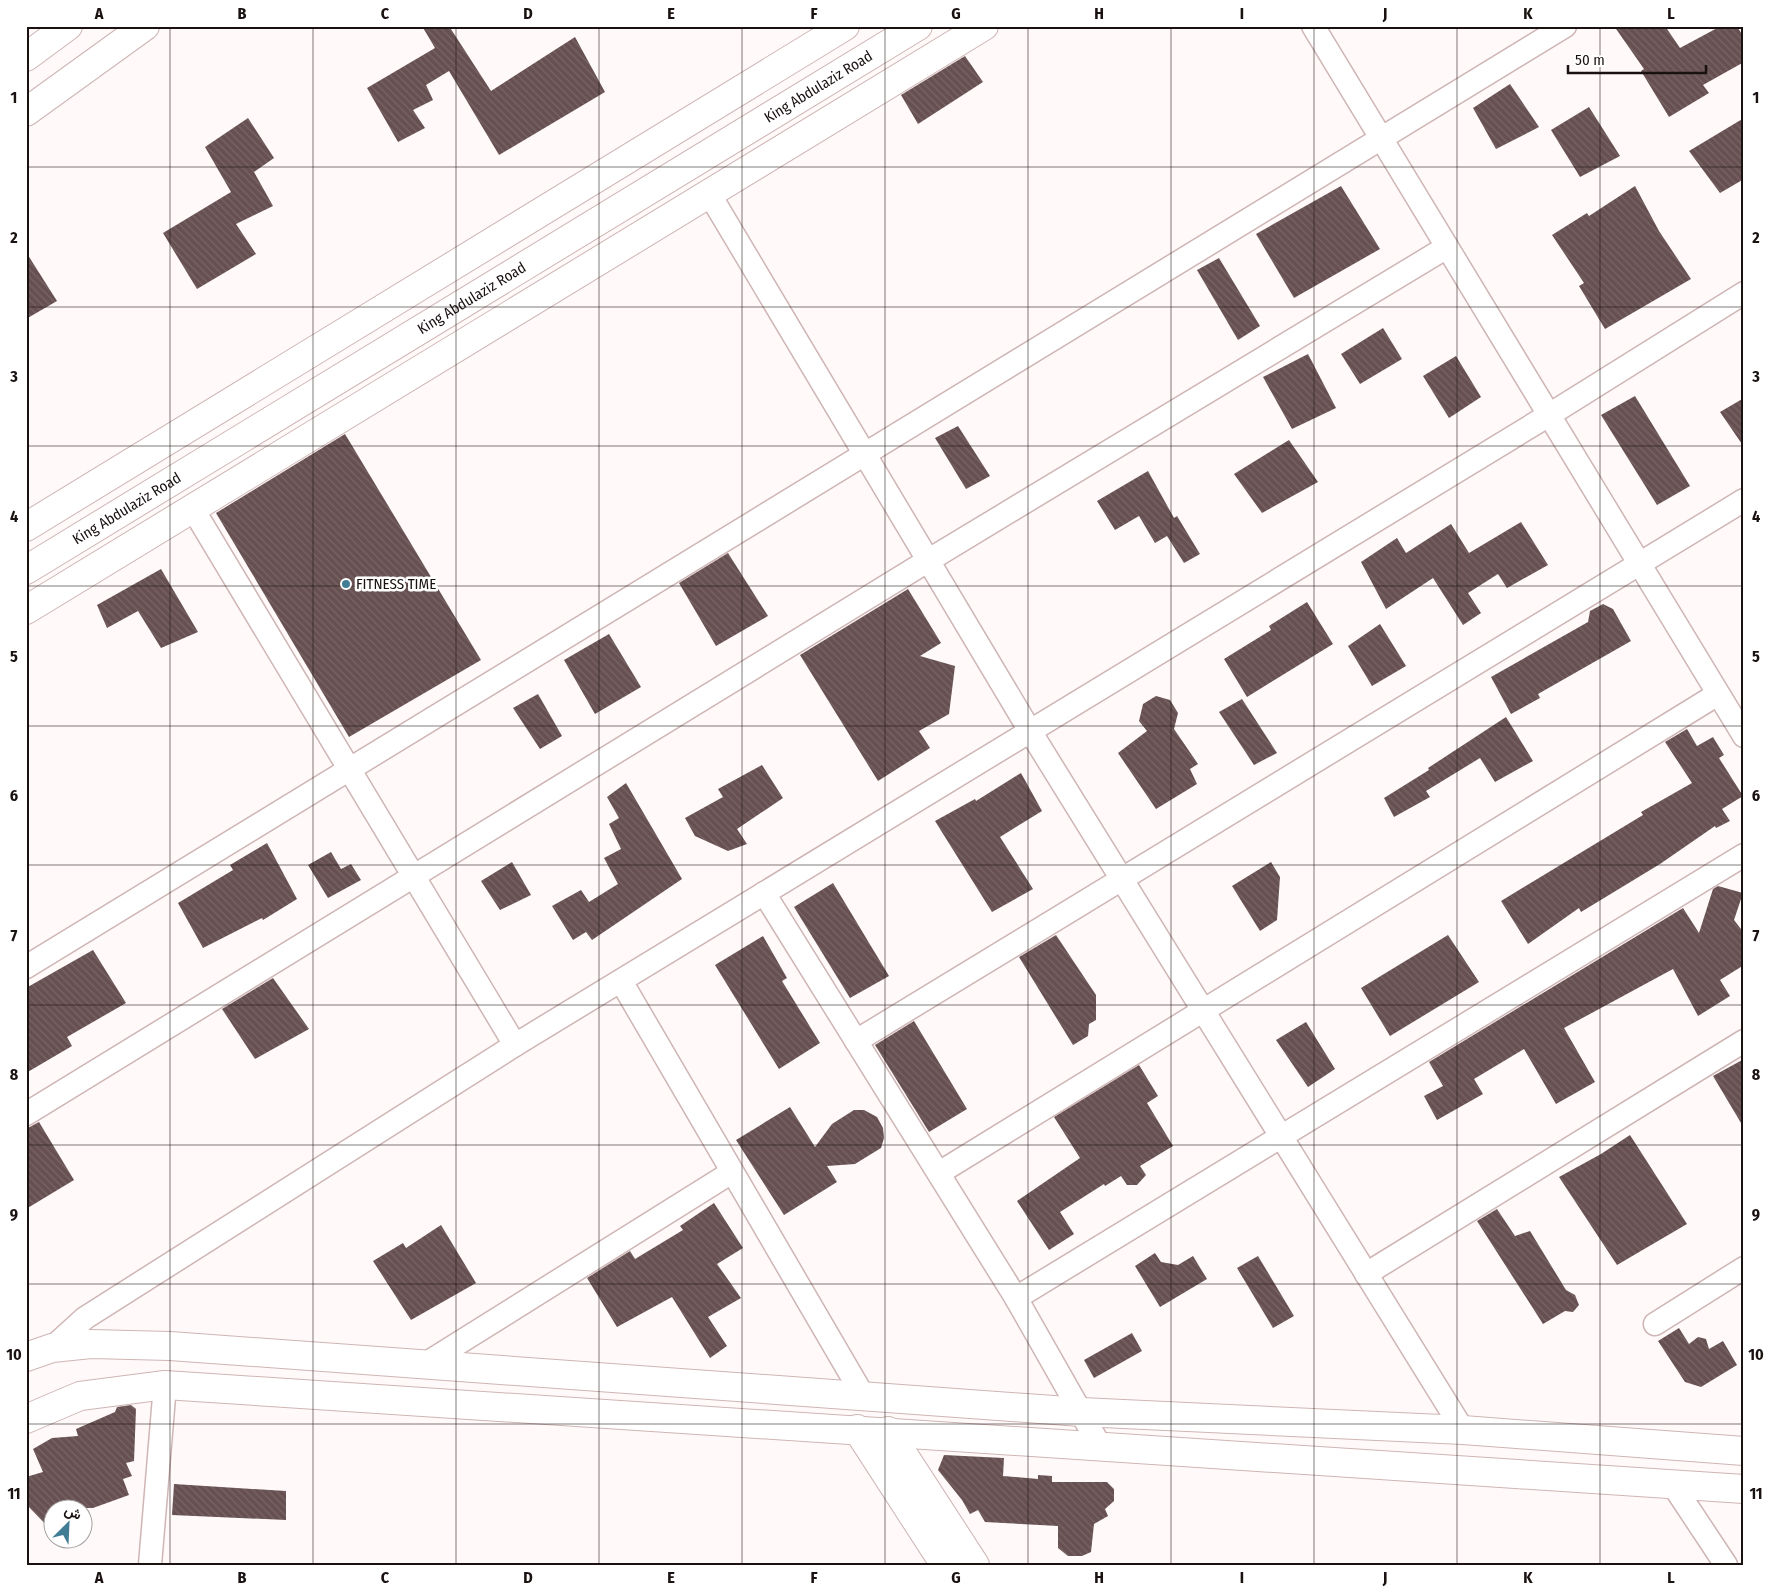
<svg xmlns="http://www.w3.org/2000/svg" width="1770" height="1591" viewBox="0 0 1770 1591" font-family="'Fira Sans Condensed',Vazirmatn,sans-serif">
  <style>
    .building { fill: url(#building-back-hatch) }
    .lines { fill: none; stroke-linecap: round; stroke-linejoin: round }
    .street-casing { stroke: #cfb5b5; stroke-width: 25 }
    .secondary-casing { stroke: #cfb5b5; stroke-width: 30 }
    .primary-casing { stroke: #cfb5b5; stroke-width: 30 }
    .street { stroke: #fff; stroke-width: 22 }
    .secondary { stroke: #fff; stroke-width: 28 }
    .primary { stroke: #fff; stroke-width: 28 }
    .grid { fill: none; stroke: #1a1111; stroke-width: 1; stroke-opacity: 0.55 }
    .poi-dot { fill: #417d95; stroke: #fff; stroke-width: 2 }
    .labels { text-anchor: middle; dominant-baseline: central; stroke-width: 5; stroke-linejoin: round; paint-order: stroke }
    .street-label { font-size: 15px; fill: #1a1111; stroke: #fff }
    .poi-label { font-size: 15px; fill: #1a1111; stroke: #fff; text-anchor: start }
    .neatline { fill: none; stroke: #1a1111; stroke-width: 2 }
    .grid-label { font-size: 16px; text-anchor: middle; font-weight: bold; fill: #1a1111 }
  </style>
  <defs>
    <pattern id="building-back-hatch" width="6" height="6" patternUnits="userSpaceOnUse" patternTransform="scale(1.25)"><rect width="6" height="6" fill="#675051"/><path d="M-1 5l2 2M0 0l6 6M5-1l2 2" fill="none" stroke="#786566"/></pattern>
  </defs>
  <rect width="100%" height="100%" fill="#fff9f9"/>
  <!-- building -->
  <g class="building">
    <path d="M422,26H449L491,91L575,37L605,92L499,155L449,71L426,85L433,100L413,110L425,128L398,142L367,88L435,48Z"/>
    <path d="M1614,26H1665L1680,48L1721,26H1737L1744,38V62L1703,85L1709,93L1669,117L1641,71L1644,69Z"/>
    <path d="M965,56L983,82L918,124L901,95Z"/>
    <path d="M1510,84L1539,127L1496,149L1473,108Z"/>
    <path d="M1589,107L1620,156L1580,177L1551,130Z"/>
    <path d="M248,118L274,158L254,172L273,206L236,224L256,254L197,289L163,233L231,192L205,147Z"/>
    <path d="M1744,118V179L1720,193L1689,151Z"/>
    <path d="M1341,186L1380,249L1294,298L1256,234Z"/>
    <path d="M1635,186L1659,231L1691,279L1605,329L1579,286L1584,283L1552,235L1587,213L1589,216Z"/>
    <path d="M26,252L57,301L26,319Z"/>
    <path d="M1219,258L1260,326L1238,340L1197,270Z"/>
    <path d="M1383,328L1402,359L1360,384L1341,354Z"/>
    <path d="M1308,354L1336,408L1292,429L1263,377Z"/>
    <path d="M1456,356L1481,397L1449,418L1423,376Z"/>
    <path d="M1635,396L1690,486L1657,505L1601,415Z"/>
    <path d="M1744,398V447L1720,412Z"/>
    <path d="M958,426L990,476L966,489L935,438Z"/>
    <path d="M345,434L481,660L349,737L216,513Z"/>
    <path d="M1289,440L1318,482L1262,513L1234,474Z"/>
    <path d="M1148,471L1174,518L1177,516L1200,554L1184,563L1167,536L1155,543L1139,516L1115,530L1097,501Z"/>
    <path d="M1521,522L1548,565L1507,588L1498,574L1468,593L1481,613L1463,625L1433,578L1386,609L1361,562L1397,538L1406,553L1451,524L1469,553Z"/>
    <path d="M728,553L768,616L716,646L679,583Z"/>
    <path d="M161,569L198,632L161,648L138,611L107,628L97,605Z"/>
    <path d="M908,589L941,643L920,656L955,666L949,714L919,731L930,748L878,781L800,655Z"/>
    <path d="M1307,602L1333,644L1247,697L1224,659L1271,630L1269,626Z"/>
    <path d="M1603,604L1613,609L1631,641L1538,694L1540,698L1511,714L1491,677L1588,622L1590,611Z"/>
    <path d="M1380,624L1406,666L1372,686L1348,646Z"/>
    <path d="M609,634L641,687L595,714L564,660Z"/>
    <path d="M538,694L562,736L540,749L513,708Z"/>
    <path d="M1156,696L1170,700L1178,713L1174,729L1198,764L1190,769L1197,784L1156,809L1118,753L1147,731L1139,721L1143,704Z"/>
    <path d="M1242,699L1277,753L1254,765L1219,712Z"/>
    <path d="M1506,717L1533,761L1495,782L1480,758L1426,791L1430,797L1394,817L1384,798L1429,770L1428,768Z"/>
    <path d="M1687,729L1697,746L1713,737L1724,755L1719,758L1743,796L1722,809L1730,821L1716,828L1715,826L1660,864L1581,912L1579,908L1528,944L1501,901L1643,815L1641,812L1692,783L1665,742Z"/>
    <path d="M762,765L783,798L737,829L747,844L728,851L695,836L685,818L723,797L718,789Z"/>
    <path d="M1021,773L1042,811L1000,837L1033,889L992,912L935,821L975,799L976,801Z"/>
    <path d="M626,783L682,879L592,940L586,932L573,940L552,906L581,890L589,902L618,884L604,858L621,849L609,824L619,818L607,797Z"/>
    <path d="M267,843L297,899L263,920L262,918L203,948L178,903L233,870L230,865Z"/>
    <path d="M331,852L341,869L351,864L361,880L328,898L308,865Z"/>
    <path d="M512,862L531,895L500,910L481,881Z"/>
    <path d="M1271,862L1280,877L1277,920L1260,931L1232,886Z"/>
    <path d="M833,883L889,976L850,998L794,907Z"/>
    <path d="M1718,886L1743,893L1734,920L1744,933V965L1720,980L1730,996L1698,1016L1673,969L1564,1028L1595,1082L1556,1104L1524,1049L1474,1079L1483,1094L1437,1120L1424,1096L1443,1086L1429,1062L1683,908L1699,933L1713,889Z"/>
    <path d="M1056,935L1096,995V1020L1089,1024L1088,1036L1073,1045L1019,957Z"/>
    <path d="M1448,935L1479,982L1390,1036L1361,988Z"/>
    <path d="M763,936L787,978L782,981L820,1043L779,1069L715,965Z"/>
    <path d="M93,950L126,1003L67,1037L72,1046L26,1073V988Z"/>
    <path d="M273,978L309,1029L255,1059L222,1009Z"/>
    <path d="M914,1021L967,1109L929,1132L875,1045Z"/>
    <path d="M1306,1022L1335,1069L1308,1087L1276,1040Z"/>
    <path d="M1744,1059V1128L1713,1076Z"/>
    <path d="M1139,1065L1158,1096L1147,1103L1173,1146L1140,1166L1146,1175L1137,1185H1127L1121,1176L1105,1186L1104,1184L1060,1212L1074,1234L1049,1250L1017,1201L1080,1158L1054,1117Z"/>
    <path d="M790,1107L815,1147L832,1124L854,1110H864L877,1117L883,1128L884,1138L881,1148L855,1164L827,1166L837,1182L784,1215L736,1140Z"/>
    <path d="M39,1122L74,1180L26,1209V1129Z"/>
    <path d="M1630,1135L1687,1224L1617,1265L1559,1177L1601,1154Z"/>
    <path d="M714,1203L743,1248L717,1264L741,1298L708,1317L727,1346L710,1358L672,1297L617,1327L587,1278L630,1251L635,1259L683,1230L680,1226Z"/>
    <path d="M1497,1209L1515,1236L1530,1231L1566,1290L1575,1295L1579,1305L1573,1312L1565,1311L1543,1324L1477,1221Z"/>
    <path d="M441,1225L476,1283L411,1320L373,1261L403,1243L406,1248Z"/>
    <path d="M1155,1253L1161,1262L1178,1265L1193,1256L1207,1279L1160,1307L1135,1266Z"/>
    <path d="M1258,1256L1294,1316L1273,1328L1237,1268Z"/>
    <path d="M1679,1328L1689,1344L1698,1337L1706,1339L1709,1349L1723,1341L1737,1365L1701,1387L1685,1382L1658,1341Z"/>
    <path d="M1132,1333L1142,1351L1094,1378L1084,1360Z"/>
    <path d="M131,1405L136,1409L134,1461L126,1463L132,1476L123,1479L129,1495L93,1508H52V1531L26,1504V1477L43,1472L33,1449L52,1438L78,1436L76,1429L115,1412L117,1407Z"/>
    <path d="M944,1455L1004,1458L1003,1476L1038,1479V1475L1052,1476V1482H1107L1114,1489V1501L1105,1509L1108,1516L1094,1524L1091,1552L1082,1556H1068L1058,1548V1526L985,1522L978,1510L970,1514L962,1500L938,1470Z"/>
    <path d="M174,1484L286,1491V1520L172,1515Z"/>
  </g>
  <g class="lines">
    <defs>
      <g id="street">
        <path d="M1313,26L1744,736"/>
        <path d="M710,195L1030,731L1463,1430"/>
        <path d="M193,509L515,1045"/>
        <path d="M764,893L1016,1298L1100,1446"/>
        <path d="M26,967L1565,26"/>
        <path d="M621,981L864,1397"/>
        <path d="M856,1041L1744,500"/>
        <path d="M26,1114L929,560L1447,247"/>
        <path d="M939,1173L1718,694"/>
        <path d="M1366,1274L1744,1041"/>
        <path d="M1016,1298L1744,855"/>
        <path d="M1655,1324L1744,1268"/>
        <path d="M52,1348L85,1318L515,1045L1549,415L1744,293"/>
        <path d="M422,1366L732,1172"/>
        <path d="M1673,1485L1726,1565"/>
        <path d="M150,1565L165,1385"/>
      </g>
      <g id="secondary">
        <path d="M26,610L984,26"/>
        <path d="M26,1357L52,1348L91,1344L170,1346L1081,1412L1463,1430L1744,1451"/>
        <path d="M26,1419L80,1396L165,1385L1744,1489"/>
        <path d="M857,1429L945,1565"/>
        <path d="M888,1431L975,1565"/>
      </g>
      <g id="primary">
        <path d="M26,57L68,26"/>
        <path d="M26,112L145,26"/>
        <path d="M26,527L845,26"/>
        <path id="s1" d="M26,570L918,26"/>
      </g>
    </defs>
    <!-- street casing -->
    <use href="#street" class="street-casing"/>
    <!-- secondary casing -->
    <use href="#secondary" class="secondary-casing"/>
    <!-- primary casing -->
    <use href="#primary" class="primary-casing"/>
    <!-- street -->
    <use href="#street" class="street"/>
    <!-- secondary -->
    <use href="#secondary" class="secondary"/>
    <!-- primary -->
    <use href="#primary" class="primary"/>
  </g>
  <!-- grid -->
  <path class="grid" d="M170,26V1565M313,26V1565M456,26V1565M599,26V1565M742,26V1565M885,26V1565M1028,26V1565M1171,26V1565M1314,26V1565M1457,26V1565M1600,26V1565M26,167H1744M26,307H1744M26,446H1744M26,586H1744M26,726H1744M26,865H1744M26,1005H1744M26,1145H1744M26,1284H1744M26,1424H1744"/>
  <!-- markers -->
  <circle class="poi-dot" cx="346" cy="584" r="5"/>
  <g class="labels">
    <!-- street labels -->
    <g class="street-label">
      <text stroke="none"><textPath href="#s1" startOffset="928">King Abdulaziz Road</textPath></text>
      <text stroke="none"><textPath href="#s1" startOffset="522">King Abdulaziz Road</textPath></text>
      <text stroke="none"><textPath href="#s1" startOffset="118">King Abdulaziz Road</textPath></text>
    </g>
    <!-- poi labels -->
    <g class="poi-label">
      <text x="356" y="584">FITNESS TIME</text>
    </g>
  </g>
  <!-- border -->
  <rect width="1770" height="1591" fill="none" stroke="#ffffff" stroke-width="55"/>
  <!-- north arrow -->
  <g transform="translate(68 1524) rotate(24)"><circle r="24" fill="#ffffff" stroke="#a3a0a0"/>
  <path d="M0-4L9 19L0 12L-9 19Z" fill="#417d95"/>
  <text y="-8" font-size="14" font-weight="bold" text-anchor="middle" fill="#1a1111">ش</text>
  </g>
  <!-- scale -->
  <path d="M1568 65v8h138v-8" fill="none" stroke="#1a1111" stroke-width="2.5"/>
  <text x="1575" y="65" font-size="15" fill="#1a1111" stroke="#ffffff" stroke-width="4" paint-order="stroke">50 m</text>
  <rect x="28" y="28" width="1714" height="1536" class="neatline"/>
  <g class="grid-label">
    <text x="99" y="19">A</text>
    <text x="242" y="19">B</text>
    <text x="385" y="19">C</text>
    <text x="528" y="19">D</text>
    <text x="671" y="19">E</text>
    <text x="814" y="19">F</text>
    <text x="956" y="19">G</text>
    <text x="1099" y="19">H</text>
    <text x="1242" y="19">I</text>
    <text x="1385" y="19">J</text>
    <text x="1528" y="19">K</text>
    <text x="1671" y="19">L</text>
    <text x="14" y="103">1</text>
    <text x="1756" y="103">1</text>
    <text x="14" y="243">2</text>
    <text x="1756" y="243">2</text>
    <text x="14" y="382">3</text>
    <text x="1756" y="382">3</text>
    <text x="14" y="522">4</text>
    <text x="1756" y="522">4</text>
    <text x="14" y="662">5</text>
    <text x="1756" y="662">5</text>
    <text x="14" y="801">6</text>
    <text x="1756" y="801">6</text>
    <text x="14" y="941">7</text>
    <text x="1756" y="941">7</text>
    <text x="14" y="1080">8</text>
    <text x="1756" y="1080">8</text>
    <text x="14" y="1220">9</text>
    <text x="1756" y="1220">9</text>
    <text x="14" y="1360">10</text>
    <text x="1756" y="1360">10</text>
    <text x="14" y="1499">11</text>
    <text x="1756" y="1499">11</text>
    <text x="99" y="1583">A</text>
    <text x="242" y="1583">B</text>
    <text x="385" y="1583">C</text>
    <text x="528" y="1583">D</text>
    <text x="671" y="1583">E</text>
    <text x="814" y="1583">F</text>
    <text x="956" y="1583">G</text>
    <text x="1099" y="1583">H</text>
    <text x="1242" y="1583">I</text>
    <text x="1385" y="1583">J</text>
    <text x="1528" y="1583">K</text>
    <text x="1671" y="1583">L</text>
  </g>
</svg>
